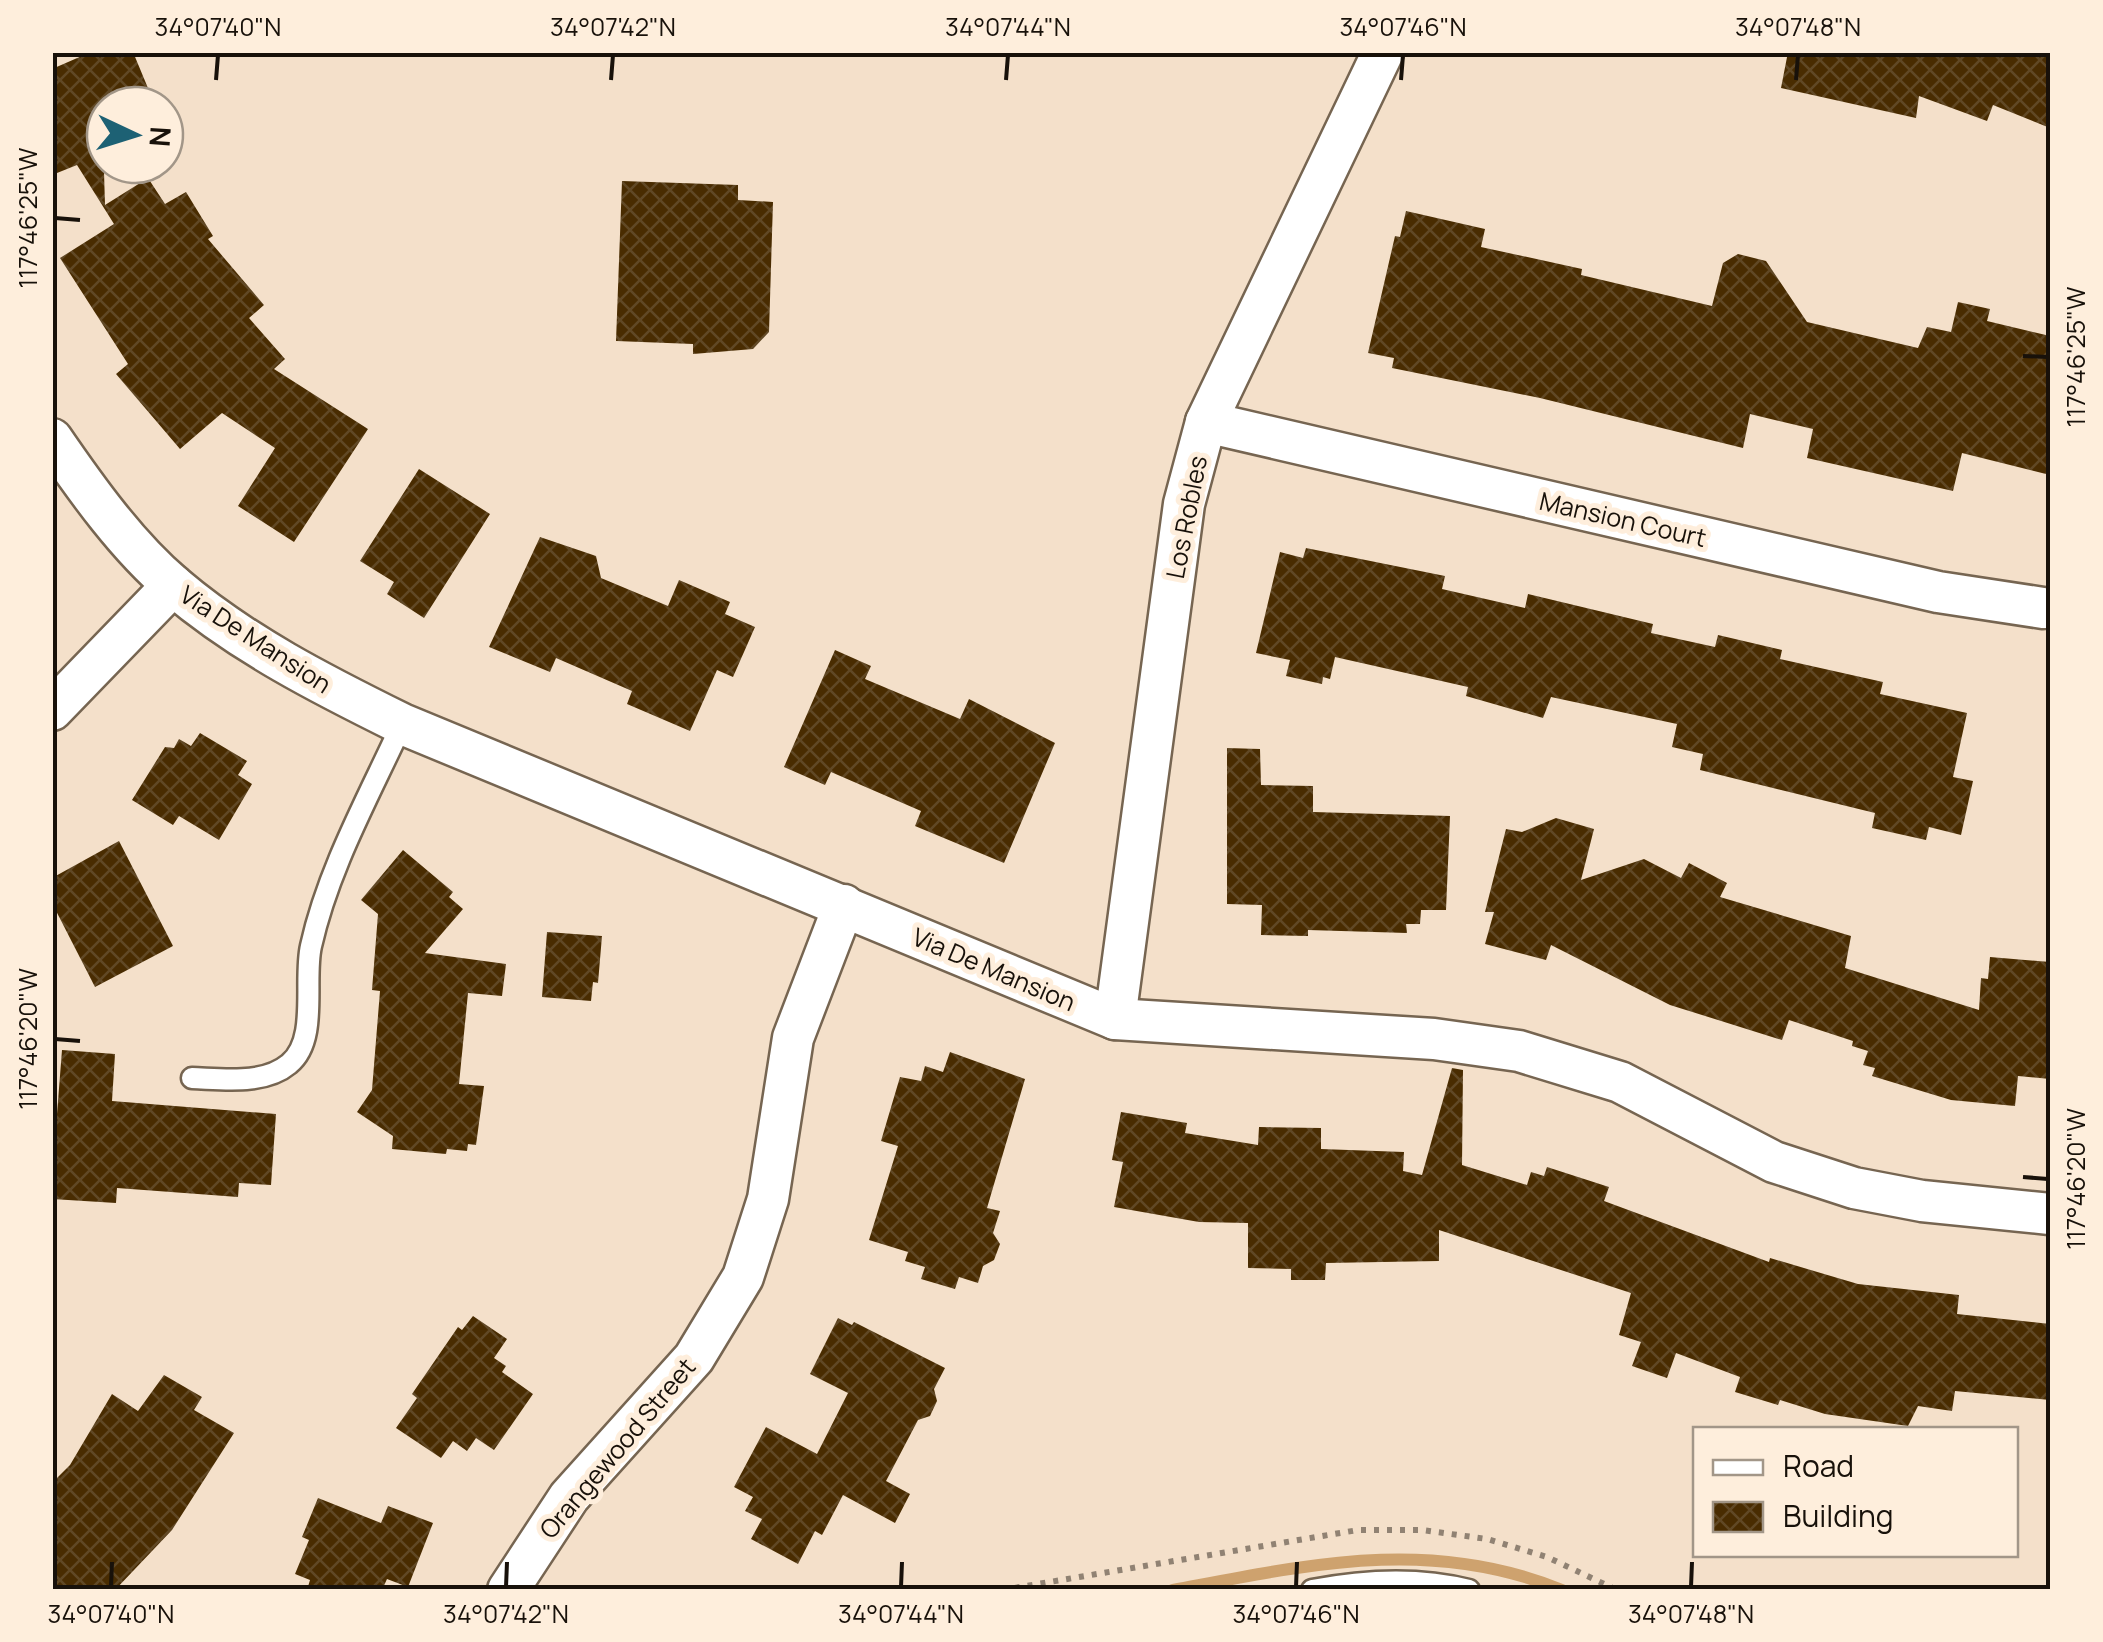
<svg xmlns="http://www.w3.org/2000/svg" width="2103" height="1642" viewBox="0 0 2103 1642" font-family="Manrope,sans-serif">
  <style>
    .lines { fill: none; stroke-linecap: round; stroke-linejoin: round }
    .stream { stroke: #cea26e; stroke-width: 12 }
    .building { fill: url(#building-cross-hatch) }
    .lane-casing { stroke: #766551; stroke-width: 25 }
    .street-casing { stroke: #766551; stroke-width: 45 }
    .path { stroke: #908273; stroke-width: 6; stroke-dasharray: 5 8; stroke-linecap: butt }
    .lane { stroke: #fff; stroke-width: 20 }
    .street { stroke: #fff; stroke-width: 40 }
    .ticks { fill: none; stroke: #18110a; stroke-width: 4 }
    .labels { text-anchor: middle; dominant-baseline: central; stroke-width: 10; stroke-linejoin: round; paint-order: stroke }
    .street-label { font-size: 25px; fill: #18110a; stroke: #feeedc }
    .neatline { fill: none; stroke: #18110a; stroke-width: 4 }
    .ticks-label { font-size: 25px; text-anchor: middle; fill: #18110a }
  </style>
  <defs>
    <pattern id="building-cross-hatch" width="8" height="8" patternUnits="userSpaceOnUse" patternTransform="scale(2.5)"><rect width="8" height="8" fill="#492c01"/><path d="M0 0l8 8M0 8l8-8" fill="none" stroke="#604825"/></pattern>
  </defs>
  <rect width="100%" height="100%" fill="#f4e0ca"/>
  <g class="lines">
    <!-- stream -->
    <path class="stream" d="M1173,1590C1307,1565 1430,1536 1562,1590"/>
  </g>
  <!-- building -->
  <g class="building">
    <path d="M91,52H133L155,105H102L105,205L148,178L165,204L186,192L213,236L208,239L264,305L249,318L285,359L274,369L368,429L294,542L238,506L275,448L222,413L180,449L116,374L128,364L60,258L114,224L77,165L52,175V69Z"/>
    <path d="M1788,52H2050V128L1993,105L1987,121L1919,96L1916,118L1781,88Z"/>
    <path d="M622,181L738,185V200L773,202L769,332L753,349L693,354V344L616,341Z"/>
    <path d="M1406,211L1485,229L1481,247L1582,269L1581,275L1712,306L1723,263L1738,254L1766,261L1807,322L1918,348L1927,327L1951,332L1958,302L1990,309L1987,321L2050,336V475L1962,453L1953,491L1807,458L1813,429L1750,414L1743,448L1540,398L1392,368L1394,358L1368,353L1395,236L1400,237Z"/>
    <path d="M419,469L490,514L424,618L387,594L394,582L360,561Z"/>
    <path d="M540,537L596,556L601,578L668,606L679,580L730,602L725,614L755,627L733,677L717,670L690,731L627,704L632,691L556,658L550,672L489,647Z"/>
    <path d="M1306,548L1445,576L1442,589L1525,608L1528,594L1653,624L1651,633L1715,647L1718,635L1782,650L1780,659L1883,682L1880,694L1967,713L1953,777L1973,781L1961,835L1929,827L1926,840L1872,828L1875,813L1700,770L1703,754L1672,747L1677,724L1551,697L1543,718L1466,696L1468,687L1335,657L1330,679L1323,677L1322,684L1286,676L1290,660L1256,653L1280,552L1303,558Z"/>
    <path d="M835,650L871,666L865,679L960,719L969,699L1055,743L1004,863L915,826L921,811L831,772L825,785L784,767Z"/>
    <path d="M200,733L247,761L238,775L252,784L219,840L179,816L173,825L132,800L165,747L174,748L179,739L191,746Z"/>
    <path d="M1227,748L1260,749L1261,785L1313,786V812L1450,816L1446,910H1421L1420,924H1406L1407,933L1308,930V936L1261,935L1262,905L1227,904Z"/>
    <path d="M1556,818L1594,829L1581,880L1644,859L1681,878L1689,863L1727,883L1720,897L1851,936L1845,968L1979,1010L1981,978L1988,979L1990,957L2050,962V1079L2018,1076L2015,1106L1951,1100L1872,1076L1875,1068L1863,1065L1868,1051L1852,1046L1853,1041L1789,1020L1782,1040L1670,1005L1551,945L1546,960L1485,944L1494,912H1485L1506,829L1522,832Z"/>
    <path d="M119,841L173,946L95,987L52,903V878Z"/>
    <path d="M403,850L453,892L449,897L463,909L425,953L506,964L502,996L468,993L459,1084L484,1086L476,1145L468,1144L467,1151L447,1149L446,1154L392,1149L393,1136L357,1112L372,1090L380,991L372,990L378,914L361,900Z"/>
    <path d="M547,932L602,936L598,983L593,982L591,1001L542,997Z"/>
    <path d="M62,1050L115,1054L112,1101L276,1114L271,1185L239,1183L238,1197L117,1188L116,1203L52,1199V1114H57Z"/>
    <path d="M950,1052L1025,1079L987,1208L1000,1211L993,1233L1000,1244L994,1260L983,1266L978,1283L959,1277L955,1289L921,1279L925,1267L905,1261L908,1252L869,1240L898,1146L881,1141L900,1077L921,1081L925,1066L943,1072Z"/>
    <path d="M1452,1068L1463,1070L1462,1165L1527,1185L1531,1172L1544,1176L1547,1167L1609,1187L1604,1201L1769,1262L1770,1258L1858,1284L1959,1295L1957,1314L2050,1324V1400L1955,1391L1952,1411L1918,1406L1908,1426L1825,1414L1780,1400L1778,1405L1735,1392L1740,1377L1676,1353L1667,1378L1632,1366L1641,1342L1619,1335L1631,1293L1439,1230V1261L1326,1263L1325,1280H1291V1269L1248,1268V1223L1199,1222L1114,1207L1123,1162L1112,1160L1121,1112L1187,1123L1185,1133L1258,1145L1259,1127L1321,1128V1149L1404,1152L1403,1171L1422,1175Z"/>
    <path d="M473,1316L507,1339L494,1358L506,1366L502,1372L533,1394L494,1450L476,1438L467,1451L453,1441L441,1458L396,1428L417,1398L412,1394L458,1327L462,1330Z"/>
    <path d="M838,1318L852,1325L854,1322L945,1368L934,1389L937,1401L930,1416L918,1420L886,1481L910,1494L895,1523L843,1495L822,1535L815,1531L798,1564L751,1539L762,1519L745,1511L753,1497L734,1487L766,1427L817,1454L848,1393L810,1374Z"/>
    <path d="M164,1375L202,1397L194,1410L234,1433L172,1530L115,1590H52V1483L70,1465L112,1394L138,1411Z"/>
    <path d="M318,1498L381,1523L388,1506L433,1523L408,1587L387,1579L382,1590H307L310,1580L295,1574L309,1540L302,1537Z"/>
  </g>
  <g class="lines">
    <defs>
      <g id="lane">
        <path d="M192,1078C223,1079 264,1085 289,1064C319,1040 303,980 311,946C328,869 369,796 402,724"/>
        <path d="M1312,1590C1364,1580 1418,1577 1469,1590"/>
      </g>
      <g id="street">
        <path d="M1206,422L1938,592L2043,608"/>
        <path d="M52,439C87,490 127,546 174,586C242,644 323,685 402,724L1115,1019L1434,1039L1519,1051L1620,1082L1774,1162L1854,1188L1922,1201L2050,1214"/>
        <path d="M52,710L173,585"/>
        <path d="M1115,1019L1184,504L1206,422L1383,52"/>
        <path d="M508,1590L569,1497L694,1358L743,1277L768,1199L793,1038L844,905"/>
      </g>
    </defs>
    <!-- lane casing -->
    <use href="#lane" class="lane-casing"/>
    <!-- street casing -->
    <use href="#street" class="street-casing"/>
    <!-- path -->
    <path class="path" d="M1002,1590L1358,1530H1422L1487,1539L1547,1557L1617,1590"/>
    <!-- lane -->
    <use href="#lane" class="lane"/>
    <!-- street -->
    <use href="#street" class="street"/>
  </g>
  <!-- ticks -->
  <path class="ticks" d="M216,80L218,55M611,80L613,55M1006,80L1008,55M1401,80L1403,55M1796,80L1798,55M55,218L80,220M2023,356L2048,357M55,1039L80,1041M2023,1177L2048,1179M111,1587L112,1562M506,1587L507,1562M901,1587L902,1562M1296,1587L1297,1562M1691,1587L1692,1562"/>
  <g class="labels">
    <!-- street labels -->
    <g class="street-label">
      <text transform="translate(1186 517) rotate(-79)">Los Robles</text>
      <text transform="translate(1623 519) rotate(13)">Mansion Court</text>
      <text transform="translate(256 639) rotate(33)">Via De Mansion</text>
      <text transform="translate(994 969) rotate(23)">Via De Mansion</text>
      <text transform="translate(617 1448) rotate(-50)">Orangewood Street</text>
    </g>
  </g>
  <!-- border -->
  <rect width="2103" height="1642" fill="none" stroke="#feeedc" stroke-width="110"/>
  <!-- legend -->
  <rect x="1693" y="1427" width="325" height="130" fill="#feeedc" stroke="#a29688" stroke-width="2.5"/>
  <rect x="1713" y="1460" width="50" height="15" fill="#ffffff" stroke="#a29688" stroke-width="2.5"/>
  <text x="1783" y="1477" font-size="30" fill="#18110a">Road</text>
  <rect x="1713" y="1502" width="50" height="30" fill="url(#building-cross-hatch)" stroke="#a29688" stroke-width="2.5"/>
  <text x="1783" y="1527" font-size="30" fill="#18110a">Building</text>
  <!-- north arrow -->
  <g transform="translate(135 135) rotate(94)"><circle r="48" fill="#feeedc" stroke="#a29688" stroke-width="2.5"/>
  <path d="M0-8L18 38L0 25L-18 38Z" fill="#1d6174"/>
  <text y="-15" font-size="28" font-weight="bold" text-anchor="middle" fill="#18110a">N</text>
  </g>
  <rect x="55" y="55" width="1993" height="1532" class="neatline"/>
  <g class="ticks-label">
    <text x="218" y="36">34°07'40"N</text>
    <text x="613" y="36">34°07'42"N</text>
    <text x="1008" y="36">34°07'44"N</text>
    <text x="1403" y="36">34°07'46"N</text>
    <text x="1798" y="36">34°07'48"N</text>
    <text transform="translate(28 218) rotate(-90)" y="9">117°46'25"W</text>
    <text transform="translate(2076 357) rotate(-90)" y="9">117°46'25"W</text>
    <text transform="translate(28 1039) rotate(-90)" y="9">117°46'20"W</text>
    <text transform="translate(2076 1179) rotate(-90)" y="9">117°46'20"W</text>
    <text x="111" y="1623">34°07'40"N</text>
    <text x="506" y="1623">34°07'42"N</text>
    <text x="901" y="1623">34°07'44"N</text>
    <text x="1296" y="1623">34°07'46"N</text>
    <text x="1691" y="1623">34°07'48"N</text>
  </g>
</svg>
